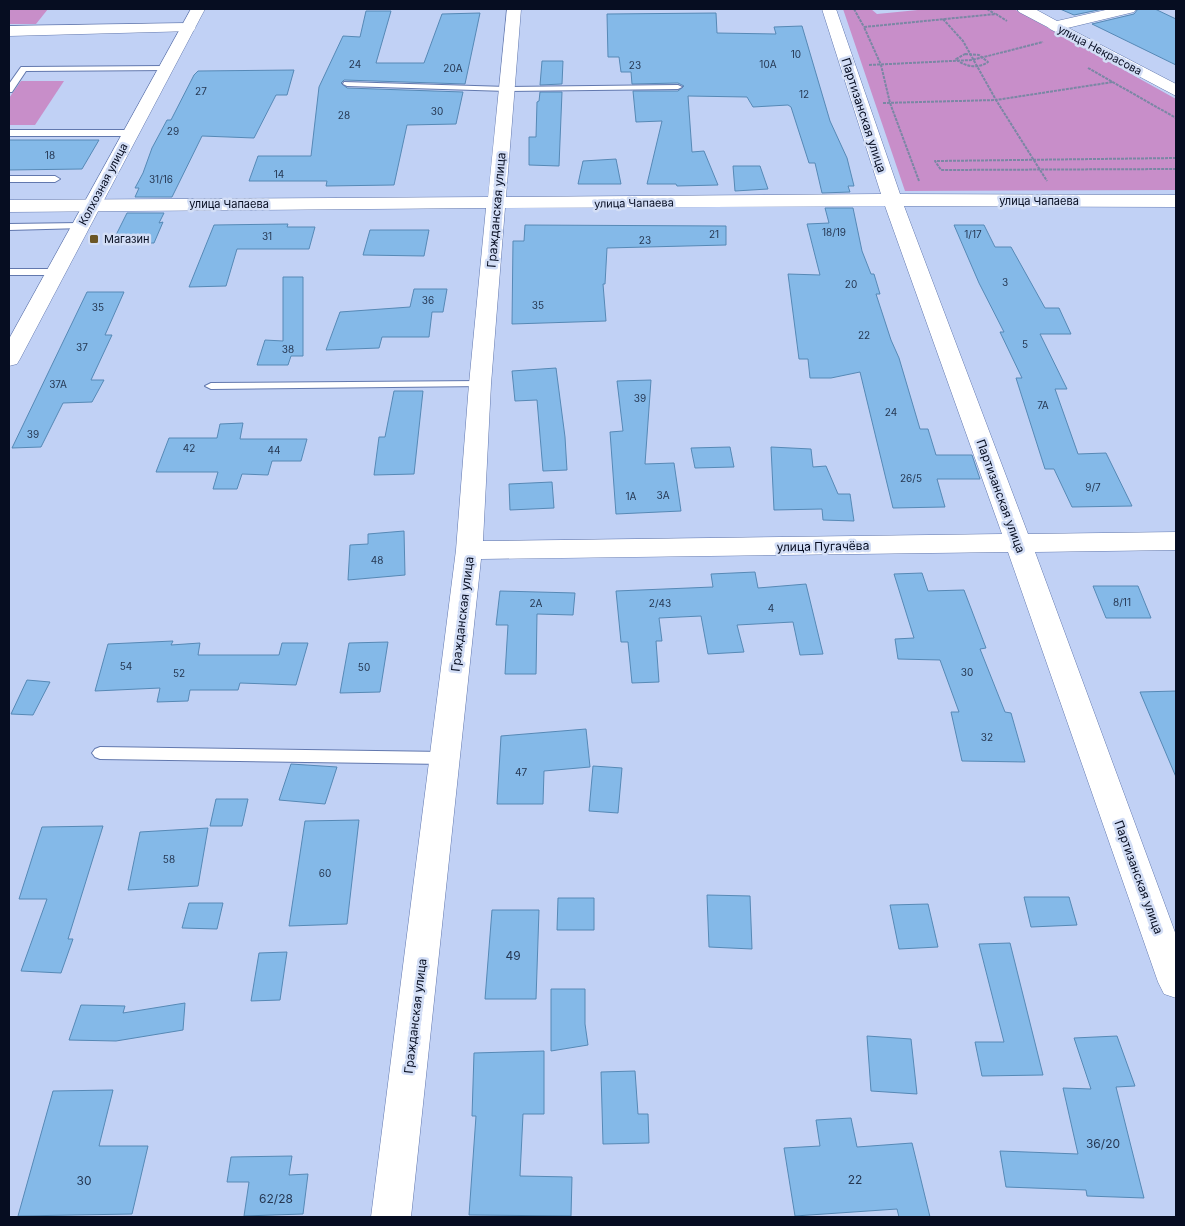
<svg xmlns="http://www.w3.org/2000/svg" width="1185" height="1226" viewBox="0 0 1185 1226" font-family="Inter,sans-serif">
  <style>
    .green { fill: #c88ec9 }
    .building { fill: #84b9e8; stroke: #5689b6 }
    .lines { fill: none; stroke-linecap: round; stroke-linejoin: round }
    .service-casing { stroke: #6278ae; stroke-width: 2 }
    .minor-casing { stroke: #6278ae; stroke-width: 1 }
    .tertiary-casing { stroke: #6278ae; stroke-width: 1 }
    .path { stroke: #7a87a4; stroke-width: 2; stroke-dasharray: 3 1; stroke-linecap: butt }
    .service { fill: #fff; fill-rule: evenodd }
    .minor { fill: #fff; fill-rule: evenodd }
    .tertiary { fill: #fff; fill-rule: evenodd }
    .poi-dot { fill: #6b5625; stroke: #d3def6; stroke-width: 2 }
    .labels { text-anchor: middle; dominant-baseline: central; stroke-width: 5; stroke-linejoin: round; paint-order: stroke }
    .number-label { font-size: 10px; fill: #263853 }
    .far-street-label { font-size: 11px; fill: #060d21; stroke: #d3def6 }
    .far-poi-label { font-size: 11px; fill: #060d21; stroke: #d3def6; text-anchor: start }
    .street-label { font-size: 12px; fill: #060d21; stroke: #d3def6 }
    .near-number-label { font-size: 12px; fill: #263853 }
  </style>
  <rect width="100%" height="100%" fill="#c1d1f5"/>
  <!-- green -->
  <g class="green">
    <path d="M9,9H48L36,24H9Z"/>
    <path d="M843,9H871L877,14L928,9H1014L1176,99V190L905,191Z"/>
    <path d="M21,81H64L35,125H9V98Z"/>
  </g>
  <!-- building -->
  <g class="building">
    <path d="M1060,9H1103L1074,15Z"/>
    <path d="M1138,9H1155L1176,19V65L1092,24L1134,14Z"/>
    <path d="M366,11H391L376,63H424L442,14L480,13L465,84L344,80L341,83L347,88L463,92L456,124L407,125L394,185L326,186L327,181H249L258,156H311L319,87L343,36L360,37Z"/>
    <path d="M716,13L717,33L776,34L774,27L802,26L830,121L847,158L854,186H848L850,192L822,193L815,163H809L791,107L788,105L753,107L747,97L688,96L692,152L704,151L718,185L677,186L676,184H647L662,121L636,122L633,91H678L684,86L678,83L632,84L631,72H621L619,57H608L607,14Z"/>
    <path d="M542,61H563L562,84L540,85Z"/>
    <path d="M294,70L287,95H276L254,138L202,136L172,197H135L139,188H135L143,173L152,148L167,120H171L194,75L198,71Z"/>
    <path d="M540,92H562L559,166L529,165V137H536L537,102L539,101Z"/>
    <path d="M9,140H99L82,169L9,170Z"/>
    <path d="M616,159L621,184H578L583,161Z"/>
    <path d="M733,166H760L768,189L735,191Z"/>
    <path d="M825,208H853L862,251L871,274H874L880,294H876L891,340L899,358L920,429H928L936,455H972L980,479H937L945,507L893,508L860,372L831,378H810L808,359H799L788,274L820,275L807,224L829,223Z"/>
    <path d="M127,213H164L159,223L163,222L154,243H112Z"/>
    <path d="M288,224L287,227H315L309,249H237L226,286L189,287L214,225Z"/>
    <path d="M525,225L726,226V245L607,248L605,284H603L606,321L512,324L513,241H524Z"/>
    <path d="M954,225H984L995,247H1011L1045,308H1059L1071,334H1040L1067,389H1055L1078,454L1106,453L1132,506L1072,507L1054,469H1045L1016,378H1022L1000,332H1004L979,283Z"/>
    <path d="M370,230H429L424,256L363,255Z"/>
    <path d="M283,277H303V356H291L288,365H257L265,340L283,341Z"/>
    <path d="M414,289H447L443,312H432L429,337H382L379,348L326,350L340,312L410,307Z"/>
    <path d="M87,292H124L105,335H112L91,380H104L92,402L63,403L41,447L12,448Z"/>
    <path d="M556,368L565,437L567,470L543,471L537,400L515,401L512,371Z"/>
    <path d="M651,380L645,464L674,463L681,511L616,514L610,432L623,431L617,381Z"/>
    <path d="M394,391H423L414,474L374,475L379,437H385Z"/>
    <path d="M243,423L240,439H307L301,461H272L268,475L242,474L237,489H213L218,472H156L169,438H217L220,424Z"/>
    <path d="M730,447L734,467L695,468L691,448Z"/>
    <path d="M771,447L811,449L813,467L826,466L838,494H850L854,521L823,520L822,509L774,510Z"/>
    <path d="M552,482L554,508L510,510L509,484Z"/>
    <path d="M404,531L405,575L348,580L350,545L368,544V534Z"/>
    <path d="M755,572L758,588L806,584L823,654L800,655L793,622L737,625L744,652L708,654L701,616L659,618L662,641H656L659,682L632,683L628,642H621L616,591L713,587L711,574Z"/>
    <path d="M922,573L928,591L964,590L986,648L980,649L1005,712L1011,713L1025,762L962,761L951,712H959L940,660L898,659L895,639L914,638L894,574Z"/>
    <path d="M1093,586H1138L1151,618H1106Z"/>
    <path d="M500,591L575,593L573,615L537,614L536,674H505L508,625H496Z"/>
    <path d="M173,641L171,645L200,643L198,655H279L282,643H308L296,685L240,683L238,690H190L188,701L157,702L160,688L95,691L108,644Z"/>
    <path d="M388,642L380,692L340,693L349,643Z"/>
    <path d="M27,680L50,682L33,715L11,714Z"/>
    <path d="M1176,691V777L1140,692Z"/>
    <path d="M586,729L590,767L544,771L543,804H497L501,736Z"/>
    <path d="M291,764L337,767L325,804L279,800Z"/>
    <path d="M593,766L622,768L618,813L589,811Z"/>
    <path d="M216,799H248L242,826H210Z"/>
    <path d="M359,820L347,924L289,926L305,821Z"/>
    <path d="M103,826L68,939H73L61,973L21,971L47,899H19L42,827Z"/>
    <path d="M208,828L198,886L128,890L140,832Z"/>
    <path d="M707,895L750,896L752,949L709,947Z"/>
    <path d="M1024,897H1069L1077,925L1031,927Z"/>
    <path d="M558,898H594V930H557Z"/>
    <path d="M189,903H223L217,929L182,928Z"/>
    <path d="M928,904L938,947L899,949L890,905Z"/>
    <path d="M492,910H539L536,999H485Z"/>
    <path d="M1010,943L1043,1075L982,1076L975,1042H1004L979,944Z"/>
    <path d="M287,952L280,1000L251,1001L259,953Z"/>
    <path d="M551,989H585V1024L588,1045L551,1051Z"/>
    <path d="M185,1003L183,1030L116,1041L69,1040L81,1005L125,1006L123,1013Z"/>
    <path d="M867,1036L911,1039L917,1094L871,1091Z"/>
    <path d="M1117,1036L1135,1086L1116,1087L1144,1198L1087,1196L1086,1190L1006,1187L1000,1151L1078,1154L1063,1088L1091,1089L1074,1038Z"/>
    <path d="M544,1051V1114H523L520,1176L572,1177L571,1216L469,1215L476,1116H472L474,1053Z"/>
    <path d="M635,1071L638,1114H648L649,1143L603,1144L601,1072Z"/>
    <path d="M113,1090L99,1146H148L132,1214L18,1216L53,1091Z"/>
    <path d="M851,1118L857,1147L912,1143L930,1217H899L897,1209L795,1216L784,1148L820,1146L816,1120Z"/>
    <path d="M292,1156L289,1175L308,1174L303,1214L244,1216L249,1182H227L231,1157Z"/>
  </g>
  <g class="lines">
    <defs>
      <g id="service">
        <path d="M166,66L170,68L169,70L26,71L12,92H9V84L21,67H24Z"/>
        <path d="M344,82L507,87L678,85L682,87L678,89L507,91L347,86L343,84Z"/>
        <path d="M9,130H131L135,133L131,136H9Z"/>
        <path d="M9,176H55L60,179L55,182H9Z"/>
        <path d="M80,223L83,224V228L9,230V224Z"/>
        <path d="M9,269H56L61,272L56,275H9Z"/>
        <path d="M480,381L484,382V386L211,389L205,386L211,383Z"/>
        <path d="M100,747L445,752L450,754L453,758L450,762L445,764L100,759L95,757L92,753L95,749Z"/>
      </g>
      <g id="minor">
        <path d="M507,9H521L506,197L881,194L822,9H836L900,194L1176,195V207L904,206L1028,534L1176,532V550L1035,552L1176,935V998L1164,994L1158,982L1008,552L481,559L411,1217H371L456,550L469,384L486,208L9,212V200L488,197ZM885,206L1002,534L483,541L491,384L505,208Z"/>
        <path d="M1055,21L1176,84V96L1050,29L1047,26L1050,23Z"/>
        <path d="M188,23L196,28L193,31L9,36V26Z"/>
      </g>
      <g id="tertiary">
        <path d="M191,9H205L20,359L17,364L9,366V339Z"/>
        <path d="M1017,9H1035L1057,21L1110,9H1136L1134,12L1055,31L1019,12Z"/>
      </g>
    </defs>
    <!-- service casing -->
    <use href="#service" class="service-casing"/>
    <!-- minor casing -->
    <use href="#minor" class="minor-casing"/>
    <!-- tertiary casing -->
    <use href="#tertiary" class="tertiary-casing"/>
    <!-- path -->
    <g class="path">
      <path d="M854,9L864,27"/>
      <path d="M987,9L995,14"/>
      <path d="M943,19L963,41L996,100L1113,82"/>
      <path d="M965,54L979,55L988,62C978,69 965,67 956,59Z"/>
      <path d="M869,65L972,60L1043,42"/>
      <path d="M1088,68L1176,118"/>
      <path d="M883,103L996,100L1047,181"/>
      <path d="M1176,158L935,161L941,170L1176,169"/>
      <path d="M919,181L890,103L881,65L864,27L996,14L1007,21"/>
    </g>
    <!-- service -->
    <use href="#service" class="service"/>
    <!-- minor -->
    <use href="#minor" class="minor"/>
    <!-- tertiary -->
    <use href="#tertiary" class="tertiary"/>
  </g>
  <!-- markers -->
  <rect class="poi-dot" x="89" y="234" width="10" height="10" rx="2.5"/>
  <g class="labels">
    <!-- number labels -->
    <g class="number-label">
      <text x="796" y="54">10</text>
      <text x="355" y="64">24</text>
      <text x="768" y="64">10А</text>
      <text x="635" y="65">23</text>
      <text x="453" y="68">20А</text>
      <text x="201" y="91">27</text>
      <text x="804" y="94">12</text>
      <text x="437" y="111">30</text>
      <text x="344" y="115">28</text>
      <text x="173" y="131">29</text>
      <text x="50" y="155">18</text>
      <text x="279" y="174">14</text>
      <text x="161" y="179">31/16</text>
      <text x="834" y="232">18/19</text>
      <text x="714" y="234">21</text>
      <text x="973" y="234">1/17</text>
      <text x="267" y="236">31</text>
      <text x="645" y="240">23</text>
      <text x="1005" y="282">3</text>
      <text x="851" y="284">20</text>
      <text x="428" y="300">36</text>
      <text x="538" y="305">35</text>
      <text x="98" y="307">35</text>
      <text x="864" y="335">22</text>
      <text x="1025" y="344">5</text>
      <text x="82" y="347">37</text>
      <text x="288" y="349">38</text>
      <text x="58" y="384">37А</text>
      <text x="640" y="398">39</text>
      <text x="1043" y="405">7А</text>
      <text x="891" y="412">24</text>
      <text x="33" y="434">39</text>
      <text x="189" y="448">42</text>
      <text x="274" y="450">44</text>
      <text x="911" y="478">26/5</text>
      <text x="1093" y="487">9/7</text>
      <text x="663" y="495">3А</text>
      <text x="631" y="496">1А</text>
      <text x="377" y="560">48</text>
      <text x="1122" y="602">8/11</text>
      <text x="536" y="603">2А</text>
      <text x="660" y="603">2/43</text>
      <text x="771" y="608">4</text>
      <text x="126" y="666">54</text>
      <text x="364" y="667">50</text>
      <text x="967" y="672">30</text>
      <text x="179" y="673">52</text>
      <text x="987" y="737">32</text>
      <text x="521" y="772">47</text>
      <text x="169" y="859">58</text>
      <text x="325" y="873">60</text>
    </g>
    <!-- far-street labels -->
    <g class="far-street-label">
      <text transform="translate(1100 50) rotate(28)">улица Некрасова</text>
      <text transform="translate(103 184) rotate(-62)">Колхозная улица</text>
      <text x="1039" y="201">улица Чапаева</text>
      <text transform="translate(634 203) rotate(-1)">улица Чапаева</text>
      <text x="229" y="204">улица Чапаева</text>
    </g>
    <!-- far-poi labels -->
    <g class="far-poi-label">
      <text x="104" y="239">Магазин</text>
    </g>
    <!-- street labels -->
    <g class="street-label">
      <text transform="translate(864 115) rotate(72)">Партизанская улица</text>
      <text transform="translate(496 210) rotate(-85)">Гражданская улица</text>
      <text transform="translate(1001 496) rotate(70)">Партизанская улица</text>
      <text transform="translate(823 546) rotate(-1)">улица Пугачёва</text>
      <text transform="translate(462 614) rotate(-83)">Гражданская улица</text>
      <text transform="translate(1139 877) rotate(70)">Партизанская улица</text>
      <text transform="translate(415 1016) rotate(-83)">Гражданская улица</text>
    </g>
    <!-- near-number labels -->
    <g class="near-number-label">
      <text x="513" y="955">49</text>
      <text x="1103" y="1143">36/20</text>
      <text x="855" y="1179">22</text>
      <text x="84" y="1180">30</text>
      <text x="276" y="1198">62/28</text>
    </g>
  </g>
  <!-- border -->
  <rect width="1185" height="1226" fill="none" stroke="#060d21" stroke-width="20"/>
</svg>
